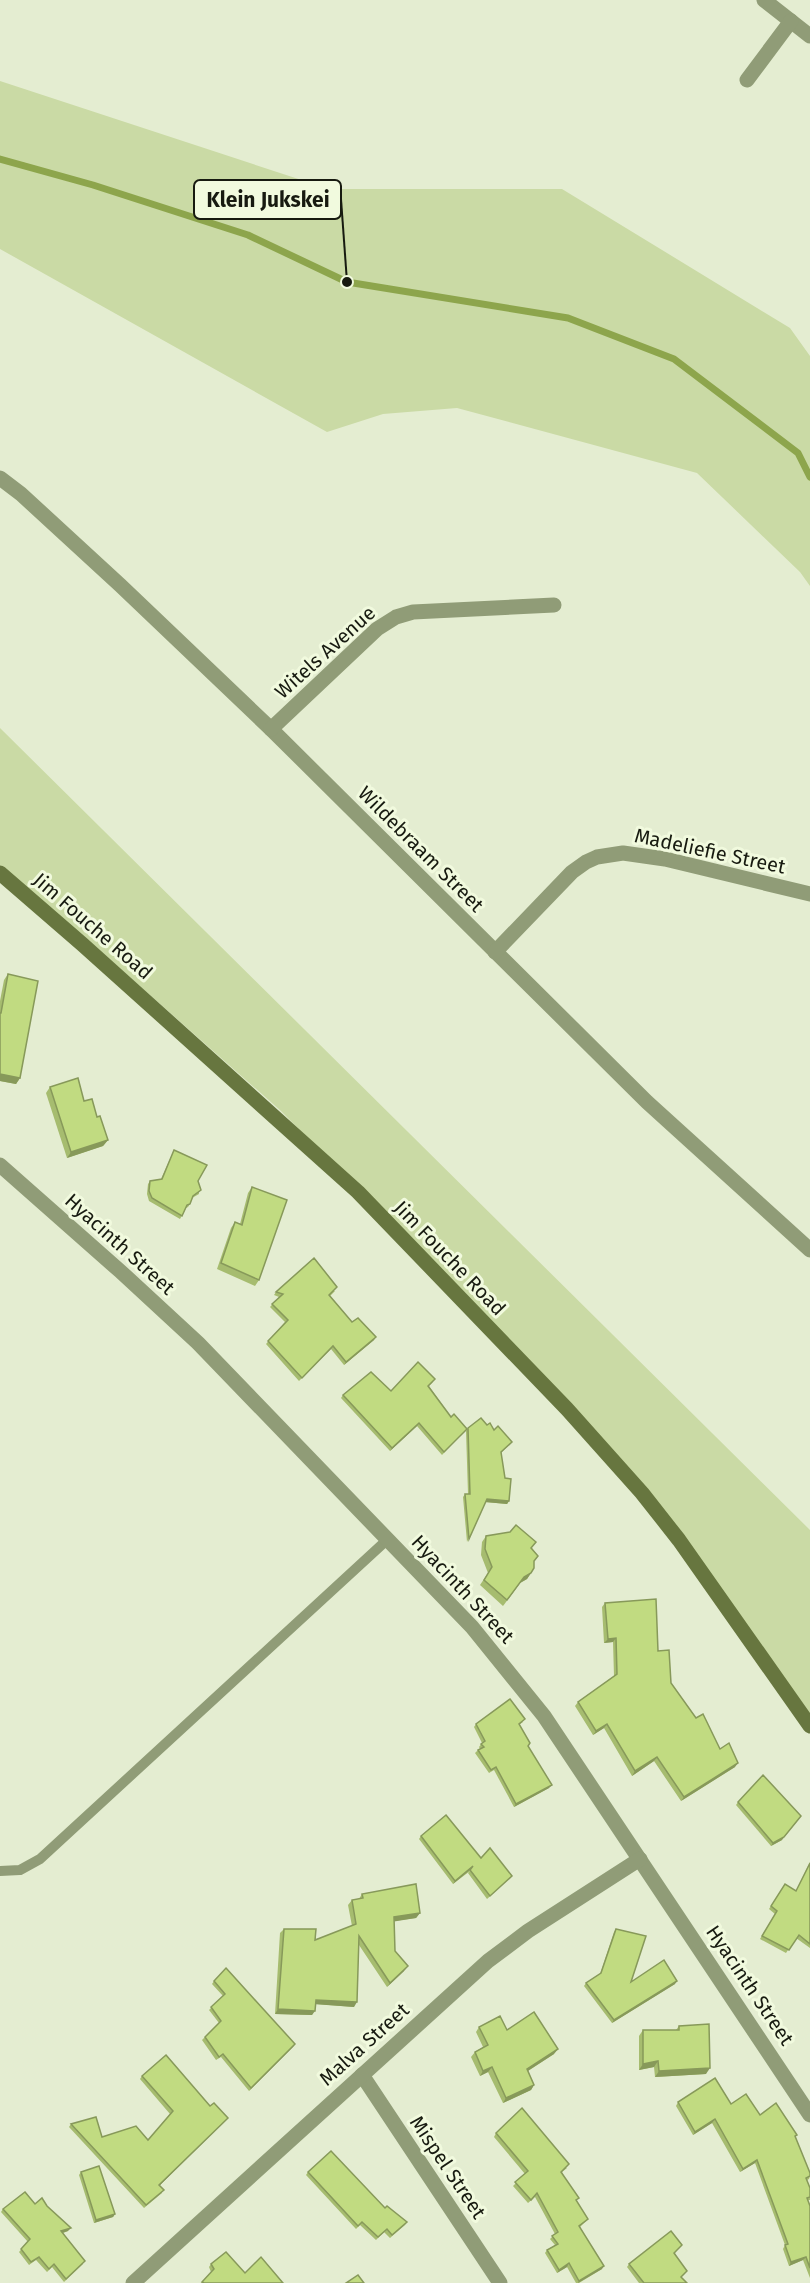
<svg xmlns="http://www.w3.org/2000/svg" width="810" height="2283" viewBox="0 0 810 2283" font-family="'Fira Sans',sans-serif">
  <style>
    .green { fill: #cadaa5 }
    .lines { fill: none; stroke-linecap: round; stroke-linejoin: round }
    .stream { stroke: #8da54c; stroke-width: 7 }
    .lane { stroke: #909c77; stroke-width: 10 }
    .street { stroke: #909c77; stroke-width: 15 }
    .secondary { stroke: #67763f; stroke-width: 15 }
    .wall { fill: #a6bc6f }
    .shaded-wall { fill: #87995a }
    .building { fill: #c1db81; stroke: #87995a; stroke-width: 1.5 }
    .labels { text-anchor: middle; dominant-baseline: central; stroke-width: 6; stroke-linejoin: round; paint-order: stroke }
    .street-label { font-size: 20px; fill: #171a10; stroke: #f1fade }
    .leader { fill: none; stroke: #171a10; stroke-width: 2 }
    .callout-dot { fill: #171a10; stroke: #f1fade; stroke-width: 2 }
    .callout { fill: #f1fade; stroke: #171a10; stroke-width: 2 }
    .callout-label { font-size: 21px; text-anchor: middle; font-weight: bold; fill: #171a10 }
  </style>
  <rect width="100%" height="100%" fill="#e4edd1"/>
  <!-- green -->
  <g class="green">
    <path d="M0,81L329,189H562L790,328L810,356V586L800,572L697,473L457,408L383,414L327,432L0,249Z"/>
    <path d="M0,728L810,1530V1723L675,1533L430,1262L281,1111L81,934L0,868Z"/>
  </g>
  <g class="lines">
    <!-- stream -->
    <path class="stream" d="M0,159L93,185L248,235L347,282L568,318L674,359L798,453L810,477"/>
    <!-- lane -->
    <path class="lane" d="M0,1871L20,1870L40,1859L388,1539"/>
    <!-- street -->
    <g class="street">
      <path d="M764,0L810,36"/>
      <path d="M747,80L791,21"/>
      <path d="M0,478L21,494L120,585L271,729L647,1102L810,1250"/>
      <path d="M271,729L377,629L396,617L413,612L554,605"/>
      <path d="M495,952L572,872L586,862L597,857L623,853L665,859L810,894"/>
      <path d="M0,1165L120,1271L198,1343L472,1627L544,1716L810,2115"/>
      <path d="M362,2075L500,2283"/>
      <path d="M133,2283L488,1961L528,1931L640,1859"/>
    </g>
    <!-- secondary -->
    <path class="secondary" d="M0,873L82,944L358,1192L567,1409L642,1493L679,1540L810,1726"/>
  </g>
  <!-- wall -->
  <g class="wall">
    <path d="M8,974L20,1078L16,1084L0,1081V1001L4,980Z"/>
    <path d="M50,1087L84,1101L108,1140L103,1146L67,1158L46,1093Z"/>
    <path d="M174,1150L198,1181L199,1194L192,1198L190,1204L188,1207L186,1208L180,1219L149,1201L147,1194L148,1184L150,1181L161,1179Z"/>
    <path d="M252,1187L259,1280L255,1286L217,1269L231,1228L235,1222L240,1224L248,1193Z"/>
    <path d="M335,1291L330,1296L352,1322L374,1340L344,1365L331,1349L299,1381L266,1344L285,1322L270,1307L279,1297L274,1295L276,1292Z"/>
    <path d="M433,1382L429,1386L451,1417L467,1429L442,1455L417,1426L390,1451L341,1398L343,1395L391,1391Z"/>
    <path d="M487,1425L494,1430L509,1445L501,1453L509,1501L507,1504L485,1502L467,1542L463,1497L465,1494H468L466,1431L468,1428Z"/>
    <path d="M486,1536L532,1548L538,1556L534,1562L531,1573L527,1579L520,1583L503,1606L480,1585L488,1573L481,1555L482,1542Z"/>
    <path d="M605,1603L658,1651L671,1683L696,1718L735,1767L681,1801L654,1761L632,1776L604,1728L593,1735L575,1706L578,1702L614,1676L613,1642L604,1643L602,1607Z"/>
    <path d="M523,1722L519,1725L528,1746L549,1788L514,1807L494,1770L489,1773L475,1753L478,1750L480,1749L479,1747L482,1743L474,1727L476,1724Z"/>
    <path d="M738,1802L782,1840L771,1846L736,1805Z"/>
    <path d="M421,1836L509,1879L487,1899L468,1873L470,1871L453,1884L419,1839Z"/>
    <path d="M810,1862V1948L796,1938L786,1953L760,1939L775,1914L769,1909L785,1884L796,1891Z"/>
    <path d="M362,1894L420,1913L416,1918L394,1921L395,1951L404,1971L387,1987L359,1945L354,2007L316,2004L312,2015L275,2014L280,1933L284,1929L315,1940L352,1926L348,1905L352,1900L359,1899Z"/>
    <path d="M616,1929L631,1982L675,1984L612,2023L584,1986L586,1983L600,1974L614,1932Z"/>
    <path d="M214,1981L295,2044L249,2091L221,2057L216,2060L202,2040L219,2023L209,2010L223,1996L212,1984Z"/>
    <path d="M679,2026L706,2074L655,2077L654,2067L639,2070V2036L643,2030H676Z"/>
    <path d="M479,2027L507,2030L554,2054L528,2071L534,2085L531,2090L503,2103L488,2072L480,2076L471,2057L475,2052L483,2047L476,2032Z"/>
    <path d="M142,2076L210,2106L228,2118L160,2185L162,2193L144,2208L69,2127L71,2124L102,2137L148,2140L170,2114L140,2079Z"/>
    <path d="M678,2102L731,2104L760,2115L797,2135L795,2137L810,2176L809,2179L807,2180L810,2188V2200H808L810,2206V2278L803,2260L789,2266L783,2249L785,2245L755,2163L740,2172L712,2123L693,2135L676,2106Z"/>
    <path d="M496,2133L567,2168L562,2172L576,2202L588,2219L580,2227L602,2269L579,2283H576L567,2267L557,2273L545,2253L547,2250L555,2245L550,2239L555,2234L535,2197L528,2203L513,2186L525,2174L494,2137Z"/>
    <path d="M81,2172L115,2214L113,2217L94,2223L79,2175Z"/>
    <path d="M308,2172L385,2208L407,2222L405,2225L390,2238L384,2232L376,2240L360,2225L356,2229L306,2175Z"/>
    <path d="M35,2204L47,2206L68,2231L63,2233L83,2264L64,2282L52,2267L47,2272L36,2260L29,2265L19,2252L28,2242L1,2212L3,2209Z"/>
    <path d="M679,2248L675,2253L681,2277L687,2283H639L627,2267L629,2264Z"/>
    <path d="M211,2264L245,2273L283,2283H201L211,2272L209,2267Z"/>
  </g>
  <!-- shaded-wall -->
  <g class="shaded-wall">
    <path d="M0,1074L20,1078L16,1084L0,1081Z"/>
    <path d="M108,1140L103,1146L67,1158L71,1152Z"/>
    <path d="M376,1337L374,1340L344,1365L346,1362Z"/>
    <path d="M419,1423L417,1426L390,1451L392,1448Z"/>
    <path d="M487,1499L509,1501L507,1504L485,1502Z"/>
    <path d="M531,1573L527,1579L520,1583L503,1606L524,1577Z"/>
    <path d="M616,1638L613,1642L604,1643L608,1639Z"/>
    <path d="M607,1724L604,1728L593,1735L596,1731Z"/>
    <path d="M657,1757L654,1761L632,1776L635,1771Z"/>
    <path d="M738,1763L735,1767L681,1801L684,1797Z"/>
    <path d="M552,1785L549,1788L514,1807L516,1804Z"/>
    <path d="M801,1816L782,1840L771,1846L773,1843Z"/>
    <path d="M473,1866L471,1869L453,1884L455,1881Z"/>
    <path d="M420,1913L416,1918L391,1922L394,1917Z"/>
    <path d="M408,1966L404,1971L387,1987L390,1983Z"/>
    <path d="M677,1981L675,1984L612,2023L614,2020Z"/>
    <path d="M316,2000L357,2002L354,2007L313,2004Z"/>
    <path d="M278,2009L315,2011L312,2015L275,2014Z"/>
    <path d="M295,2044L293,2047L249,2091L251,2088Z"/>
    <path d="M558,2049L554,2054L523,2074L527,2069Z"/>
    <path d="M658,2061L654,2067L639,2070L643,2064Z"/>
    <path d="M492,2067L488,2072L480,2076L483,2071Z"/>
    <path d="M710,2068L706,2074L655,2077L659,2071Z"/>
    <path d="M534,2085L531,2090L503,2103L506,2098Z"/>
    <path d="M228,2118L225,2121L157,2188L159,2185Z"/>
    <path d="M715,2119L712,2123L693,2135L695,2132Z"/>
    <path d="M757,2160L755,2163L740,2172L743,2169Z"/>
    <path d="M115,2214L113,2217L94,2223L96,2220Z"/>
    <path d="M71,2228L68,2231L59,2234L61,2231Z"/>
    <path d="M806,2257L803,2260L789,2266L791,2262Z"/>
    <path d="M569,2263L567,2267L557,2273L559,2270Z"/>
    <path d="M604,2266L602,2269L578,2283L579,2281Z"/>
  </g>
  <!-- building -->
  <g class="building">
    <path d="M8,974L38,981L20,1078L0,1074V1013H1Z"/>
    <path d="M78,1078L84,1101L92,1099L97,1117L100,1116L108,1140L71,1152L50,1087Z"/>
    <path d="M174,1150L207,1165L198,1181L201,1190L193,1196L190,1204L187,1205L182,1216L152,1198L149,1191L150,1181L162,1179Z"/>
    <path d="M252,1187L287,1200L259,1280L221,1263L235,1222L242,1225Z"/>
    <path d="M314,1258L337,1287L329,1295L352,1322L358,1318L376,1337L346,1362L333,1346L302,1378L268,1341L288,1320L272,1304L283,1294L276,1292Z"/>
    <path d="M418,1362L435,1379L428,1386L451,1417L454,1414L467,1429L444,1452L419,1423L392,1448L343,1395L371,1372L391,1391Z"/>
    <path d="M481,1418L487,1425L490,1423L494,1430L498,1426L512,1442L501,1452L505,1478L511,1479L509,1501L487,1499L469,1539L465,1494H470L468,1428Z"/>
    <path d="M516,1525L536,1542L531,1548L538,1556L534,1561V1568L531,1573L524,1577L507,1600L484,1580L492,1567L485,1549L486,1536L510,1532Z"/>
    <path d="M656,1599L658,1651L669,1650L671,1683L696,1718L703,1714L720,1749L729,1743L738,1763L684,1797L657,1757L635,1771L607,1724L596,1731L578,1702L617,1674L616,1638L608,1639L605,1603Z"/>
    <path d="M510,1699L525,1719L519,1724L530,1743L528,1746L552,1785L516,1804L496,1767L491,1770L478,1750L484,1747L481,1744L485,1741L476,1724Z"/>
    <path d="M763,1775L801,1816L784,1837L773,1843L738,1802Z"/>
    <path d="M446,1815L481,1858L490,1848L512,1876L490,1896L470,1870L473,1866L455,1881L421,1836Z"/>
    <path d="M810,1863V1944L799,1935L789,1950L762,1936L777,1911L771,1906L785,1884L796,1891Z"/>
    <path d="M416,1884L420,1913L394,1917L395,1951L408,1966L390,1983L359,1936L357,2002L316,2000L315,2011L278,2009L284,1929H316L315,1940L356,1924L352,1900L363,1898L362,1894Z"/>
    <path d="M616,1929L646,1936L631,1982L664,1960L677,1981L614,2020L586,1983L601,1973Z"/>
    <path d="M226,1968L295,2044L251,2088L223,2054L219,2057L205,2037L221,2021L211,2007L225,1994L214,1981Z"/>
    <path d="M534,2012L558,2049L527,2069L534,2085L506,2098L492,2067L483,2071L475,2052L488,2045L479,2027L500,2016L507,2030Z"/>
    <path d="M709,2024L710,2068L659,2071L658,2061L643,2064V2030H679V2026Z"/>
    <path d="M166,2055L210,2106L214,2103L228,2118L159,2185L164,2190L146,2205L71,2124L96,2117L102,2137L136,2126L148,2140L173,2111L142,2076Z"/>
    <path d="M715,2078L731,2104L746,2094L760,2115L776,2103L797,2135L795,2136L810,2173V2176L806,2178L810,2188V2197L807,2198L810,2206V2268L806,2257L791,2262L785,2245L788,2244L757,2160L743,2169L715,2119L695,2132L678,2102Z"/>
    <path d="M522,2108L569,2164L561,2172L579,2198L576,2200L588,2219L579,2226L604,2266L579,2281L569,2263L559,2270L547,2250L558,2244L552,2236L558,2232L537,2193L531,2200L515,2182L528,2171L496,2133Z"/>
    <path d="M331,2151L385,2208L387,2206L407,2222L392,2235L387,2229L378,2237L362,2222L358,2226L308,2172Z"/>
    <path d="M99,2166L115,2214L96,2220L81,2172Z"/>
    <path d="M25,2192L35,2204L42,2198L47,2206L71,2228L61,2231L85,2261L66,2279L54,2264L49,2269L39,2257L31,2262L21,2249L30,2239L3,2209Z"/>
    <path d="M671,2231L682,2245L674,2253L687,2271L681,2277L687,2283H644L629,2264Z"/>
    <path d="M226,2252L245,2273L261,2257L283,2283H204L202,2282L214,2269L211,2264Z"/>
    <path d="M358,2275L364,2283H346Z"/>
  </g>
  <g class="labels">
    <!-- street labels -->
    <g class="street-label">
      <text transform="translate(325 652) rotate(-42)">Witels Avenue</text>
      <text transform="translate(421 849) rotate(45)">Wildebraam Street</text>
      <text transform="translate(710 851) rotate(12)">Madeliefie Street</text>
      <text transform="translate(93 926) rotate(41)">Jim Fouche Road</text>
      <text transform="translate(120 1244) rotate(42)">Hyacinth Street</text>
      <text transform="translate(450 1258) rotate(46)">Jim Fouche Road</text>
      <text transform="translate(463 1589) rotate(47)">Hyacinth Street</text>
      <text transform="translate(750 1985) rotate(56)">Hyacinth Street</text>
      <text transform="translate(364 2044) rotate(-42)">Malva Street</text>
      <text transform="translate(448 2167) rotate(56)">Mispel Street</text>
    </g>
  </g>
  <!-- callouts -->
  <path class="leader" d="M347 282L341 199"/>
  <circle class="callout-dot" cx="347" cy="282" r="6"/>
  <rect class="callout" x="194" y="180" width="147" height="39" rx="6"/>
  <g class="callout-label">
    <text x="268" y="207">Klein Jukskei</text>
  </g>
</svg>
